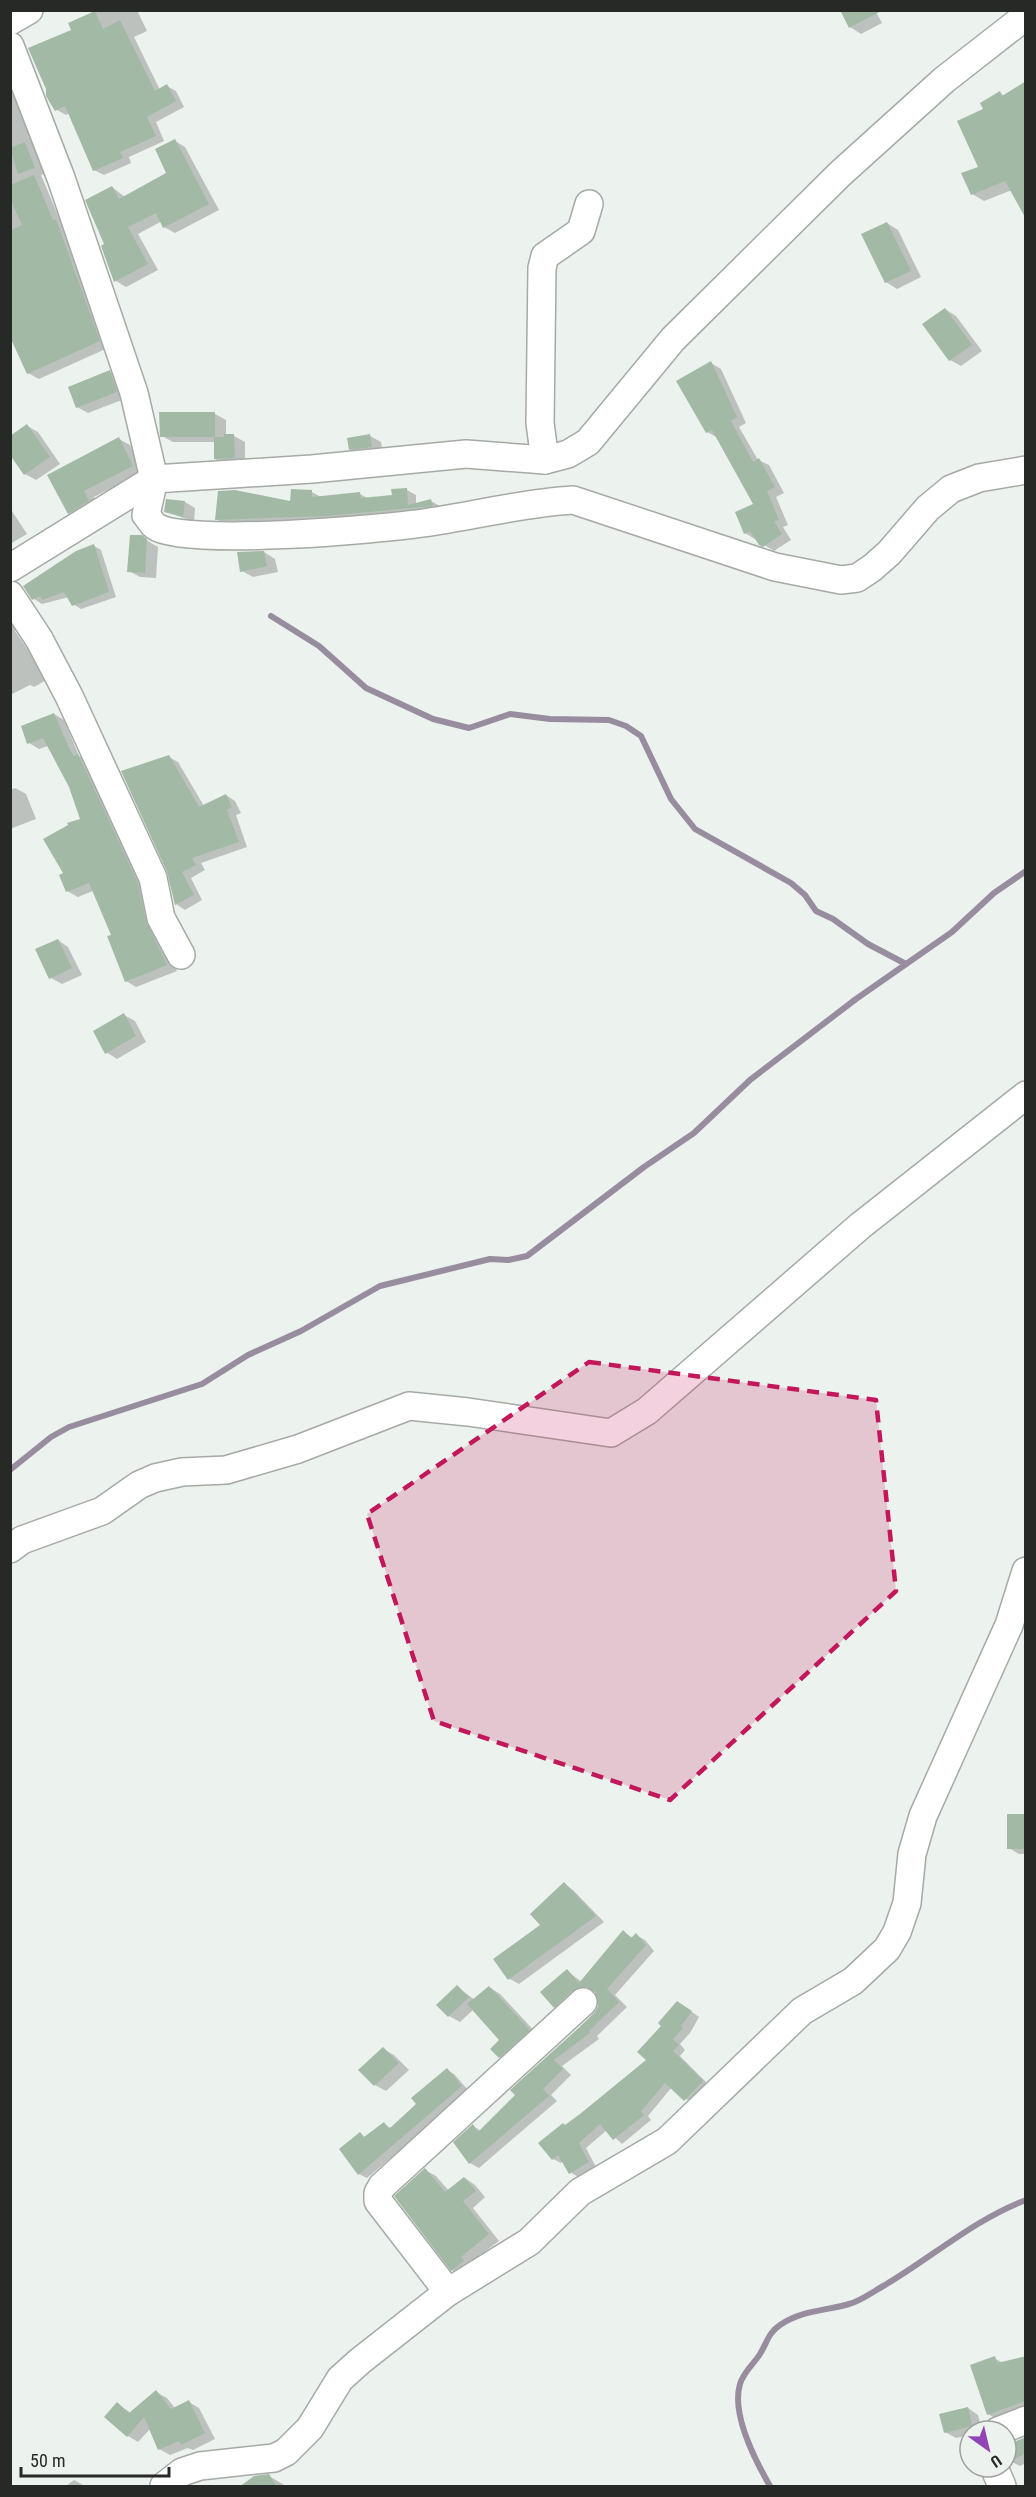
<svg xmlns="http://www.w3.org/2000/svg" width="1036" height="2497" viewBox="0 0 1036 2497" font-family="'Roboto Condensed',sans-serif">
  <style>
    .shadow { fill: #0003 }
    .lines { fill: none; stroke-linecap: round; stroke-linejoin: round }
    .stream { stroke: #988d9f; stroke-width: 6 }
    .building { fill: #a2baa5 }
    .minor-casing { stroke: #a5aaa5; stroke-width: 30 }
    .minor { stroke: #fff; stroke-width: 27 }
    .marked { fill: #c2185b; fill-opacity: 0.2; stroke: #c2185b; stroke-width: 4.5; stroke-dasharray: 12 8; stroke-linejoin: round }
  </style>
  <rect width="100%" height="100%" fill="#ecf2ed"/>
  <!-- shadow -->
  <g class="shadow">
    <path d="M100,10H137L147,31L134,37L160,90L167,86L176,91L184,107L156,122L164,141L129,157L131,163L104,175L94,170L70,113L66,115L57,110L73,30L70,24Z"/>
    <path d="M875,10L882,23L861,34L850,27Z"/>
    <path d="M10,72L35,139L31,140L45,174L41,175L62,225L66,227L110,347L39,379L28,373L10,333V206L14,204L10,196Z"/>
    <path d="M1000,93L1005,96L1012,190L984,201L972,194L980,167L985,110Z"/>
    <path d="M175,141L185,147L219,210L175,233L164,227L162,221L138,234L158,270L126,287L116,281L106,245L112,187L125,197L168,173Z"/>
    <path d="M887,223L898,230L921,277L897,289L886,282Z"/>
    <path d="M945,309L956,316L982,351L961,366L950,360Z"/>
    <path d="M711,363L721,369L746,423L739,427L758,460L769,465L784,493L776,497L788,525L783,527L791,540L774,551L745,533L756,505L718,438L707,432Z"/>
    <path d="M110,372L120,378L127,398L88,413L77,407Z"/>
    <path d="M215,414L226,420V437L234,436L245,442V464L226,465L215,459V442H173L162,436Z"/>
    <path d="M27,426L38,432L60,464L36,480L25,474Z"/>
    <path d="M370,436L381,442L383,453L361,455L351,449Z"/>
    <path d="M119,439L130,445L143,472L94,497L99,507L80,519L69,513Z"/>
    <path d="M407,490L416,495V504L431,501L440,506L441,510L376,518L225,524L216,519L292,503L312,492L321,497L360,494L369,499L393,496Z"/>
    <path d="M185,502L195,508L194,522L165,511Z"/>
    <path d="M10,508L27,534L10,544Z"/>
    <path d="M141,537L158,547L156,578L140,577L129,571Z"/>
    <path d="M94,546L101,550L116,597L81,609L73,604L69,597L42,604L34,599L25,586Z"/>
    <path d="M264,552L275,559L278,572L253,577L242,571Z"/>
    <path d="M10,617L19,629L15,631L48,679L34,687L30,685L10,695Z"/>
    <path d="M54,714L64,720L79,756L89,761L148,890L156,929L177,971L136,987L126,981L113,935L93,891L78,897L67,891L65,874L82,819L70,787L48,746L39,749L29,743Z"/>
    <path d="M169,757L178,762L204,806L226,795L235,801L241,813L236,815L247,847L201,863L205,870L191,878L202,900L185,910L176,904Z"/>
    <path d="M15,788L26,794L36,819L10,829V790Z"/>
    <path d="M58,940L68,947L82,975L62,984L51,978Z"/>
    <path d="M124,1015L135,1021L146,1042L117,1059L106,1052Z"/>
    <path d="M1026,1815V1854H1019L1009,1848Z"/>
    <path d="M564,1884L573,1890L604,1922L519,1984L510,1979Z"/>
    <path d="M623,1932L633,1938L636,1935L645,1940L654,1951L615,1995L627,2007L597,2036L599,2039L562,2066L571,2075L551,2095L557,2101L479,2168L470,2163L473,2126L481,2131L600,2006L596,1991L582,1995L563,2012L554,2006L567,1971L582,1982Z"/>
    <path d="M457,1987L475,2000L489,1987L500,1994L539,2036L510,2063L500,2057L501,2040L474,2009L460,2022L449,2016Z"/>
    <path d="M685,2007L699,2017L690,2033L680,2044L685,2050L680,2056L710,2086L692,2104L672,2087L648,2116L651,2120L622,2144L607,2130L586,2148L596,2167L578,2177L570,2172L563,2161L561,2163L553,2159L566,2126L648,2060Z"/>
    <path d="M383,2049L394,2055L409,2070L386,2091L375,2085L361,2070Z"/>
    <path d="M447,2070L454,2074L469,2091L367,2178L359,2174L360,2134L366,2138L384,2124L391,2128L418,2104Z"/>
    <path d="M425,2170L436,2176L449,2191L465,2178L475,2185L485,2197L473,2208L499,2241L470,2263L463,2276L452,2270Z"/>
    <path d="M1026,2357V2410L998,2420L988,2414L994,2358L1003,2363Z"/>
    <path d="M156,2392L167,2398L175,2408L189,2402L199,2408L215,2439L193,2450L188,2448L170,2455L159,2449L151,2428L138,2442L128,2436L117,2404L131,2413Z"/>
    <path d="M968,2408L978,2415L982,2431H970V2435L956,2438L945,2432Z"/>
    <path d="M1026,2438V2463L1020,2466L1010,2461L1006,2446Z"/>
    <path d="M269,2476L286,2486H242Z"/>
    <path d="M74,2480L85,2486H66Z"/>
  </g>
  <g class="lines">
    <!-- stream -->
    <g class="stream">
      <path d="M271,616L319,646L366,688L433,719L469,728L510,714L550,719L609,720L626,726L641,736L671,799L695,829L791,883L805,895L816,911L833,919L868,944L906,964"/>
      <path d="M10,1470L51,1437L69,1427L202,1384L248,1355L301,1331L380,1286L490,1259L508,1260L527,1256L644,1167L694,1133L750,1080L856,999L952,932L994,893L1026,871"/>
      <path d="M770,2486C755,2460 731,2414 740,2384C744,2371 753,2365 760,2354C767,2343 768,2333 780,2325C802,2310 825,2311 849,2304C861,2301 874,2291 885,2285C931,2258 975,2219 1026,2200"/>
    </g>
  </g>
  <!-- building -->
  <g class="building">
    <path d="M840,10H883L849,28Z"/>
    <path d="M95,11L103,29L120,20L155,91L167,84L176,101L147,117L156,136L120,152L123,158L93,171L65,106L55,111L46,96V89L28,48L71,30L68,23Z"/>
    <path d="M1026,81V219L1005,181L971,195L961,173L978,167L957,121L983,109L980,103L1000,91L1002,96Z"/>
    <path d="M175,139L209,204L163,228L156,213L128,227L148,264L114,282L101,246L104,244L85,200L112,186L119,199L166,173L155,149Z"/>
    <path d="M25,142L35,168L18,174L10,148Z"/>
    <path d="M34,175L53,220L56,219L100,341L27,374L10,337V231L22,225L10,199V185Z"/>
    <path d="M887,222L911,271L885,283L861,234Z"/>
    <path d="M945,308L972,345L949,361L922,324Z"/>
    <path d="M711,361L737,417L731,421L753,462L759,458L775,487L767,491L779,520L774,521L782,534L763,547L759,545L750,531L744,534L735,512L753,504L712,430L706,433L676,381Z"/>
    <path d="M110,370L117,392L76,408L68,387Z"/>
    <path d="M159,412H215V437H160Z"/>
    <path d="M27,424L50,457L24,475L10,455V436Z"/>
    <path d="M224,434H234L235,458L214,459V437H224Z"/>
    <path d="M370,434L372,447L349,450L347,438Z"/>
    <path d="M119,437L133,466L84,491L89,501L68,514L47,475Z"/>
    <path d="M407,488L408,505L431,499L433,506L326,516L215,520L218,491L235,490L290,501L291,489L312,490V497L360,492L361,498L392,495L391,489Z"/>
    <path d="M166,499L185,501L183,517L164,512Z"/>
    <path d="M130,535H142L147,539L145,573L127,572Z"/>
    <path d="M94,544L109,592L72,606L64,592L42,600L40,596L32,600L23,586L76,551Z"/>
    <path d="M264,551L267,566L240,572L237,552Z"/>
    <path d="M54,713L69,748L74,756L78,754L138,883L146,921L167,965L125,982L107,936L111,935L89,883L66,892L59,875L63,873L43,839L68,825L67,823L80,819L69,787L43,738L27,744L21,726Z"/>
    <path d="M169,755L199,807L226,794L232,807L227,810L239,842L192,858L196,865L182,872L194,895L175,905L167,872L121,771Z"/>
    <path d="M58,939L72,968L49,979L35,949Z"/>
    <path d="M124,1013L136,1036L105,1054L93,1031Z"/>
    <rect x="1007" y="1814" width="19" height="35"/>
    <path d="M564,1882L596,1916L508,1980L493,1959L540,1925L530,1914Z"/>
    <path d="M623,1930L631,1938L636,1933L646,1945L607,1989L619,2002L589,2031L590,2033L554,2060L563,2069L543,2089L549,2096L469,2164L453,2142L473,2124L478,2132L515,2095L510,2090L594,2014L598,2006L595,1992L587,1987L573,1990L554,2008L540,1992L567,1969L579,1983Z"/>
    <path d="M457,1985L469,1997L448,2017L436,2005Z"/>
    <path d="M489,1986L530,2030L499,2058L490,2049L499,2040L467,2004Z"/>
    <path d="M677,2001L692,2011L681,2026L683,2028L673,2039L679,2045L673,2051L703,2081L684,2101L665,2083L641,2111L644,2115L613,2140L600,2124L579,2143L589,2162L569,2174L558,2155L552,2160L538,2143L563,2123L565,2125L580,2114L646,2060L637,2052L661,2026L658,2023Z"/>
    <path d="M383,2047L399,2063L374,2086L358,2070Z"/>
    <path d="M447,2068L462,2086L358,2175L339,2149L360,2132L364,2137L384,2122L389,2129L416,2104L411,2098Z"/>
    <path d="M425,2168L445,2192L464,2177L476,2191L463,2201L489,2234L461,2257L464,2261L451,2271L394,2196Z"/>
    <path d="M995,2356L997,2363L1026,2356V2401L987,2415L970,2365Z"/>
    <path d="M156,2390L171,2409L189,2400L205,2433L181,2445L179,2441L158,2450L144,2417L127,2437L104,2417L117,2402L129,2413Z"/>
    <path d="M968,2407L972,2426L944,2433L939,2414Z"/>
    <path d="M1026,2437V2453L1009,2462L1006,2458V2445Z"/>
    <path d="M269,2474L277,2487H239L254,2476Z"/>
  </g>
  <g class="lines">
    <defs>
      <g id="minor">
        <path d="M10,21L29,10"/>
        <path d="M10,46L61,178L134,393L154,479L146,515C149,518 151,523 155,526C183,547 381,529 423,523C473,516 522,503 573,500L775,567L841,580L857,578L872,568L889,553L928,508L951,489L979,478L1026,470"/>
        <path d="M545,460L540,423L542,268L545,256L581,231L589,204"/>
        <path d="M10,568L154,479L312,469L466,454L545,460L568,454L588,442L673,339L841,173L944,80L1026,16"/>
        <path d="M10,595L39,639L69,696L153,878L161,918L181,955"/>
        <path d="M10,1549L22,1540L102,1511L139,1485L155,1478L182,1472L226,1470L298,1449L409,1406L468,1412L611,1433L647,1411L860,1226L1026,1095"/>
        <path d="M448,2292L378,2201V2193L382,2186L583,2002"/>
        <path d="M998,2431L1026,2420"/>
        <path d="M994,2467L1002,2486"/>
        <path d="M164,2486L182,2472L200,2466L274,2458L286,2452L310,2428L340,2379L360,2361L448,2292L529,2242L580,2192L667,2141L802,2011L853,1981L887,1949L897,1932L907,1903L912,1854L923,1816L1009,1625L1026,1571"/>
      </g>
    </defs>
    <!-- minor casing -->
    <use href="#minor" class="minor-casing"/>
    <!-- minor -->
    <use href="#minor" class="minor"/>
  </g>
  <!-- marked area -->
  <path class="marked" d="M589,1362L876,1400L896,1591L670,1800L434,1721L367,1514Z"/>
  <!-- border -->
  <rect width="1036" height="2497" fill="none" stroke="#272927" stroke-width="24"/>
  <!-- north arrow -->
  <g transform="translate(988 2449) rotate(146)"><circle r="28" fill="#ecf2ed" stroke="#9da29e" stroke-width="1.5"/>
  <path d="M0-4.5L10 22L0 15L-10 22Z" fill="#9144b4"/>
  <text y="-9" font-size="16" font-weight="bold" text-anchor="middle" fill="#272927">U</text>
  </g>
  <!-- scale -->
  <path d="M21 2467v9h148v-9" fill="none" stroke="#272927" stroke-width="3"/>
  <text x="30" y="2467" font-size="18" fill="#272927" stroke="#ecf2ed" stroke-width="4.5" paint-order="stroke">50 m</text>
</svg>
